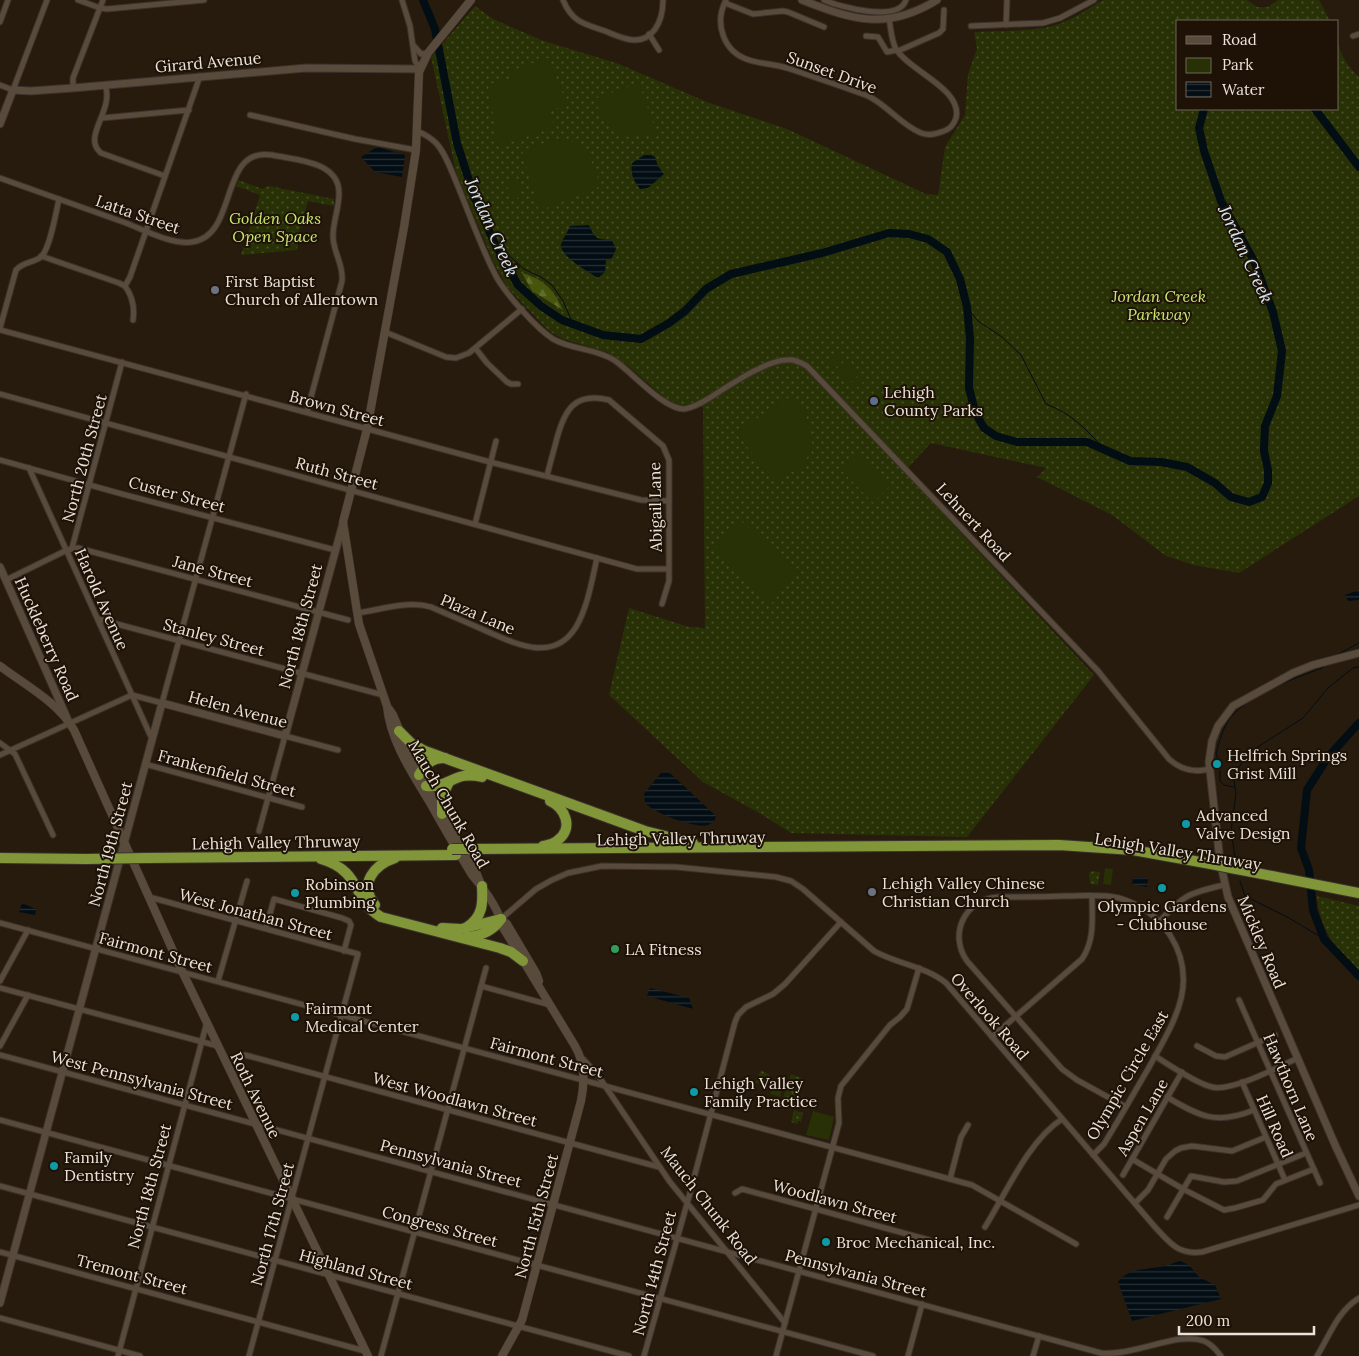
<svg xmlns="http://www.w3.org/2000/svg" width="1359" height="1356" viewBox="0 0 1359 1356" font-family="Lora,serif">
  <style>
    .green { fill: url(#green-dots) }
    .forest { fill: url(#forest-firs) }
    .pitch { fill: #283105 }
    .water { fill: url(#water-rules) }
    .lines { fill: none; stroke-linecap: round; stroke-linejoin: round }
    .stream { stroke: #030d14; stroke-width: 1 }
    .river { stroke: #030d14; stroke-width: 8 }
    .minor-casing { stroke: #3b322c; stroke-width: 7 }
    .tertiary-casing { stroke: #3b322c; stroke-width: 9 }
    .secondary-casing { stroke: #3b322c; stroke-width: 9 }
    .motorway-casing { stroke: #3b322c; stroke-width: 12 }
    .minor { stroke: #584b3c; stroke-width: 5 }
    .tertiary { stroke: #584b3c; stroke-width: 7 }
    .secondary { stroke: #584b3c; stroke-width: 8 }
    .motorway { stroke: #809638; stroke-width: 10 }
    .motorway-bridge-casing { stroke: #3b322c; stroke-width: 12; stroke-linecap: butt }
    .motorway-bridge { stroke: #809638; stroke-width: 10 }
    .worship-dot { fill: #6b7280; stroke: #1d1205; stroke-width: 2 }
    .service-dot { fill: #5c6f8a; stroke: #1d1205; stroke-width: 2 }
    .culture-dot { fill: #0f9aa8; stroke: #1d1205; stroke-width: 2 }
    .leisure-dot { fill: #2e9e5b; stroke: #1d1205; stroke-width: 2 }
    .labels { text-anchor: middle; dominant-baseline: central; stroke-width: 4; stroke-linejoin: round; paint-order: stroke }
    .street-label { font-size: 16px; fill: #ebe3da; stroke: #1d1205 }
    .park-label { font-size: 16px; font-style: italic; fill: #c9e872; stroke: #1d1205 }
    .poi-label { font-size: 16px; fill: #ebe3da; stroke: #1d1205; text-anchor: start }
    .water-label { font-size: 18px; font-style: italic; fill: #d3e8f6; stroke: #1d1205 }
  </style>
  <defs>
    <pattern id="green-dots" width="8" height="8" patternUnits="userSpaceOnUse" patternTransform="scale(1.25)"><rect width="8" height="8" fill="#283105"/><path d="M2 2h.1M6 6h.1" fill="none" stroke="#474f29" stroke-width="1.8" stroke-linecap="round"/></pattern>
    <pattern id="forest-firs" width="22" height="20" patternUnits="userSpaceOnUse" patternTransform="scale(1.25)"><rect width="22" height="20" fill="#46550c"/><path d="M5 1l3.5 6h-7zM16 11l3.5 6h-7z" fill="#616d2f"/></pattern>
    <pattern id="water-rules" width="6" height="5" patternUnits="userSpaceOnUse" patternTransform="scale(1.25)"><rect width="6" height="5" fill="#030d14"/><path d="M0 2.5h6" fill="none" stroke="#283036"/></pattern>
  </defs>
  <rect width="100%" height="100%" fill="#261b0d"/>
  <!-- green -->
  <g class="green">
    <path d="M1103,0H1247L1257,7H1268L1278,0H1319L1330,21H1178V109H1338V43C1341,56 1349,68 1359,77V496L1239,573L1194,565L1166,556L1112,515L1037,477L1046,468L931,443L904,472L1094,675L967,837L791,833L761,814L703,782L609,695L629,608L689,627L705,628L703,408L697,401L690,405H679L666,399L627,365L607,352L563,339L549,331L507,287L494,263L456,172L431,57L475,6L493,19L541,40L619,64L707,102L787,129L926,194L938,195L945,147L965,115L968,74L977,49L974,32C999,31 1036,32 1059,24C1074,19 1089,8 1103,0Z"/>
    <path d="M239,180L262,189L269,186L334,199V206L308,201L300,229L297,250L241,255L260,195L236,186Z"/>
    <path d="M1092,871L1100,872L1098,885L1090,884L1089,873Z"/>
    <path d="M1317,896L1359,906V973C1336,949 1320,931 1317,896Z"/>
    <path d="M761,1070L770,1075L767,1085L755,1083Z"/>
    <path d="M791,1074L801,1078L794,1102L783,1098Z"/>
    <path d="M794,1110L803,1113L801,1122L798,1121V1124L791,1122Z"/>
  </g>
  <!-- forest -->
  <path class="forest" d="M522,273C545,280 553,289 563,310L532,291Z"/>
  <!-- pitch -->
  <g class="pitch">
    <path d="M548,58L568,106L547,110L555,126L498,147L488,84L511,80L510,71Z"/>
    <path d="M639,83L657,134L624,137L606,125L594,99Z"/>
    <path d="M554,140L577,142L591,160L601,186L539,211L522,150Z"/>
    <path d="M515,178L522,196L513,200L505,182Z"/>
    <path d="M840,352L845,358L834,369L829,363Z"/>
    <path d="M847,359L852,365L840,376L835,370Z"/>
    <path d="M854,366L859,372L847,383L842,377Z"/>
    <path d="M861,374L866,379L854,390L849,385Z"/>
    <path d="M791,396L806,415L813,448L801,467L774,482L736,432Z"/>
    <path d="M859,451L892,484L873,503L840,469Z"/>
    <path d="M741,521L799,570L772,603L713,551Z"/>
    <path d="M1105,868L1113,869L1111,885L1103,884Z"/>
    <path d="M775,1078L784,1081L780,1097L770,1094Z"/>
    <path d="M813,1111L834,1117L829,1140L806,1135Z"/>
  </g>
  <!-- water -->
  <g class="water">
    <path d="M377,147L405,155L402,177L375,172L361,157Z"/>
    <path d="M644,155H651L655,157L658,166L664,174L648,188L640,189C634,181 630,174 632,163Z"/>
    <path d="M589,225C596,240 596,239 612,240L616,249L612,258L606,260L605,272L598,278C590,273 558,255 561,244C563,238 568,232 570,226Z"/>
    <path d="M1359,590V600L1348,601L1345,595Z"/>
    <path d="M665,771L671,774L716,816C715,820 713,823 708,825C697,829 651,813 645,802C645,802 644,795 644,794L660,774Z"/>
    <path d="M1133,877L1148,878L1147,887L1132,884Z"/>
    <path d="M22,903L36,909L35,915L19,912Z"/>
    <path d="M650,988L689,998L693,1009L647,996Z"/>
    <path d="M1180,1261L1189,1265L1199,1277L1215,1285L1221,1299L1132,1321L1118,1282C1129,1267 1148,1270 1165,1266C1170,1265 1175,1262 1180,1261Z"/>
  </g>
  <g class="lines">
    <!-- stream -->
    <g class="stream">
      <path d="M494,242L524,269L541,277L552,285L563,301L573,324"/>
      <path d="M967,307L978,321L1002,337L1021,355L1046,404C1072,414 1086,429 1104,449"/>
      <path d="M1335,656L1359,643"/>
      <path d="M1219,761L1216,754C1219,743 1222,731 1228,721C1243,697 1295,678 1322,668L1325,665"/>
      <path d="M1220,771V781L1224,785L1234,787"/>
      <path d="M1236,863L1231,831L1236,793L1234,781L1235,775L1242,762L1250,752L1303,718L1328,688L1353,668L1359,667"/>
      <path d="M1240,881L1245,896L1289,918L1324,939"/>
    </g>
    <!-- river -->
    <g class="river">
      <path d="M423,0L435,29L457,143L475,199L494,242L518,285L541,306L562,320L603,335L641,339L669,323L685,311L706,289L731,274L822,253L889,233L909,234L928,239L947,252L960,279L967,307L970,338L969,388L975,412L984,428L996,436L1017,442H1087L1130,461L1161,462L1187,467L1215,483L1231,497L1249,502L1262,497L1268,483V470L1264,451L1265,426L1277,396L1282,351L1273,312L1254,261L1221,201L1204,151L1199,128L1204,109"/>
      <path d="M1315,109L1359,167"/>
      <path d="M1359,723L1328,757L1307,790L1301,848L1309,870L1313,910L1324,939L1359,976"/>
    </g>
    <defs>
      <g id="minor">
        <path d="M78,0L100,8L107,9L204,0"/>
        <path d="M402,0L410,26L415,61L420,69"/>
        <path d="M563,0C572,22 584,24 605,31C612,34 619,37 627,39C653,45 663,21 663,0"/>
        <path d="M726,0C714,23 723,52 749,60C761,64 774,64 787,68C814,77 841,86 868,96C887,105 901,125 921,133C929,136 936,134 944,131C950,129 954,124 956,118C963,89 909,71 896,49C891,40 891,28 889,19"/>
        <path d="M824,0C840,7 898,23 906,0"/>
        <path d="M725,3L753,14L783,11L788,12L824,27"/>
        <path d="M0,22L8,0"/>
        <path d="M1006,25L1007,0"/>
        <path d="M971,26L1043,23L1060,18L1094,0"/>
        <path d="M649,34L659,50"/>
        <path d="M866,36L878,37L887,52L897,50"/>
        <path d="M1353,36L1359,34"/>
        <path d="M414,46L421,54L428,53"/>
        <path d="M898,51L939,33L943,29L944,10"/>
        <path d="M0,85L13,90L47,0"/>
        <path d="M105,85C115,110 81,137 101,153L165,176"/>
        <path d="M73,88V78L103,0"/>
        <path d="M250,115L355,139L416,150"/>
        <path d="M102,118L189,110"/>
        <path d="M417,131C424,134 431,138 436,143C446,154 451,170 457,184C470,215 481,248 497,278C507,295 536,328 553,339C572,350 595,348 614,360C632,372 663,409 684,409C694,408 703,402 711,397C730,385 765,361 786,360C794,359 800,362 807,366L1098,671L1169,759C1181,770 1194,773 1209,769"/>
        <path d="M0,178C42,193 84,208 126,223C144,230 172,245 192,242C239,236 218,146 272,155C295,160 340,161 339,194C339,208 333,222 333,236C333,252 344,265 342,281L307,412"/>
        <path d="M41,256L119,283L125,286"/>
        <path d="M133,320C135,307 133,297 125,286L130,277L200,76"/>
        <path d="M0,328L16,270C23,262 33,263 41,257C50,249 56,212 59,199"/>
        <path d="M0,330L490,462L641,500L669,501"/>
        <path d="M385,332L446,357L456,358L469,353L522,309"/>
        <path d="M476,349L487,363L507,382L511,384H518"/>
        <path d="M0,394L637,569H668"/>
        <path d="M0,460L122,494L335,550"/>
        <path d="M29,468L152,739"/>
        <path d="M547,476C550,463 554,450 557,438C565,409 575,392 609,400L663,446L669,460V581L662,604"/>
        <path d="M475,524L496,441"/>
        <path d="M72,548L122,362"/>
        <path d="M6,580L67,550L78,548L348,620"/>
        <path d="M357,613C380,610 407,600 431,607C449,615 466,622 484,630C514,643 553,664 576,627C588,606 592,580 597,558"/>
        <path d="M98,619L383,695"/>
        <path d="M0,743L15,754L53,835"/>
        <path d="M0,755L132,695L162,703L246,394"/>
        <path d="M145,764L302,807"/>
        <path d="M259,831L285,736L338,750"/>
        <path d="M149,897L358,954L249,1356"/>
        <path d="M501,919L536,889L552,880L568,873L602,866L676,867L776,877L791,881L803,889L874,951C897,964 925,966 946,983L1155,1227C1170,1243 1178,1255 1202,1252L1359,1205"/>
        <path d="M1159,922C1183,895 1189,893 1224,885"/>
        <path d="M0,923L972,1185L1076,1244"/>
        <path d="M266,928L274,899L342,918L349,921L351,925L344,951"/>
        <path d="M0,981L28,930"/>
        <path d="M218,981L247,881"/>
        <path d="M481,986L550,1005"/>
        <path d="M0,988L218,1046"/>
        <path d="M1239,1000L1320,1183"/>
        <path d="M992,1037L1082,959C1095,940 1092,918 1092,896"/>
        <path d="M0,1046L28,995"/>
        <path d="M1197,1046L1216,1056L1225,1057L1275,1035"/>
        <path d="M0,1055L1101,1353C1135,1356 1178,1331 1204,1341C1212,1344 1216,1350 1221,1356"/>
        <path d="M245,1055L659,1167"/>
        <path d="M1155,1056C1169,1065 1197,1084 1212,1087C1232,1092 1278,1067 1298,1058"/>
        <path d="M582,1058L597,1074L670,1182L785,1323"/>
        <path d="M1242,1082L1285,1180"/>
        <path d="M1167,1097C1200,1117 1217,1125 1254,1110"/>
        <path d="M0,1120L873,1356"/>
        <path d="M1093,1155L1104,1144L1110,1134C1123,1113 1135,1091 1148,1069C1172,1025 1201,984 1170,935C1158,917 1140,904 1119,898C1102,894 1083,896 1066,896C1043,897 1020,897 998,897C965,899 948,934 967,961L1062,1069L1077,1080L1126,1107"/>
        <path d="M1132,1159L1183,1189L1224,1210L1235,1208L1263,1200L1276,1184L1314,1169"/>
        <path d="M1123,1175L1182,1072"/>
        <path d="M950,1179L961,1137L968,1125"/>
        <path d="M0,1186L629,1356"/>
        <path d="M735,1193L742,1189L929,1240"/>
        <path d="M1135,1203L1148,1190L1166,1159L1175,1151L1181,1148L1192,1146L1232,1151L1266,1137"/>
        <path d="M1167,1217L1191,1176L1224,1182L1237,1181L1306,1153"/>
        <path d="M985,1227C1006,1193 1029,1140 1062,1119"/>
        <path d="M0,1252L365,1351"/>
        <path d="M0,1318L140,1356"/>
        <path d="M118,1356L207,1022"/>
        <path d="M381,1356L486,968"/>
        <path d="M644,1356L690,1193L735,1022L738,1015L746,1007L773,994L785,984L841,922"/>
        <path d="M776,1356L839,1123L838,1098L841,1086L890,1025L900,1017L907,1009L919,968"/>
        <path d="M908,1356L922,1304"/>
        <path d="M1033,1356L1039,1336"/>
        <path d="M1317,1356C1330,1335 1337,1312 1359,1298"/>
      </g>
      <g id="tertiary">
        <path d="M802,0C853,20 887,31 937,0"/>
        <path d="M0,124L13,90L31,91L73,88L306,68L420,69"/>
        <path d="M0,567L67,718"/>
        <path d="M1359,653L1313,665L1293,673L1233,706L1218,726L1212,741L1209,762L1220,861L1228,897L1336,1147L1359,1196"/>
        <path d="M0,1303L162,703L285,736L343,523"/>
      </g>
      <g id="secondary">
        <path d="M471,0L428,53L419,72L416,150L404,227L367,429L343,522L359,624L387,706C390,740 412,773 429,801C443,826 457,850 472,875C484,889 499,908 502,926L575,1046C585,1063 585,1082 581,1101L522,1320L502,1356"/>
        <path d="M0,666C25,685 58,702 74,730L182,971L368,1356"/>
        <path d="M389,709L393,715L417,771L476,872L480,882"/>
        <path d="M501,919L507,924L536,973L539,981"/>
      </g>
      <g id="motorway">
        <path d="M399,731L411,743L425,751L645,831L693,843"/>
        <path d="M419,775C425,764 432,758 445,758"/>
        <path d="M426,786C451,788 454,770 482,777"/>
        <path d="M442,814V796L449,782"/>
        <path d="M543,846C548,845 554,844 558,840C574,828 565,808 550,801"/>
        <path d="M468,849L1059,845L1133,850L1211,864"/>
        <path d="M0,858L86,859"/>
        <path d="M147,858L456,855"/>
        <path d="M321,859C363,871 352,901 381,917L500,948L511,952L523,961"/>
        <path d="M1231,868L1359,893"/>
        <path d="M375,905C358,884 374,865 395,858"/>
        <path d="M467,927C483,917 483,903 482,886"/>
        <path d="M442,928L461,929L501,919"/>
        <path d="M467,937C481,936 493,931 501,919"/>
      </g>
    </defs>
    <!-- minor casing -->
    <use href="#minor" class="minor-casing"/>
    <!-- tertiary casing -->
    <use href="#tertiary" class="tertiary-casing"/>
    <!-- secondary casing -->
    <use href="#secondary" class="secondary-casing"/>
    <!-- motorway casing -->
    <use href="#motorway" class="motorway-casing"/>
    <!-- minor -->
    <use href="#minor" class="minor"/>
    <!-- tertiary -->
    <use href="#tertiary" class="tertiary"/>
    <!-- secondary -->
    <use href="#secondary" class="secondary"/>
    <!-- motorway -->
    <use href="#motorway" class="motorway"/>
    <defs>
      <g id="motorway-bridge">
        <path d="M452,849H468"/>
        <path d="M86,859L147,858"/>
        <path d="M1211,864L1231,868"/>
      </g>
    </defs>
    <!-- motorway-bridge casing -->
    <use href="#motorway-bridge" class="motorway-bridge-casing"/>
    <!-- motorway-bridge -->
    <use href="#motorway-bridge" class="motorway-bridge"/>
  </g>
  <!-- markers -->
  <g class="worship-dot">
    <circle cx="215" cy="290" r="5"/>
    <circle cx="872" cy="892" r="5"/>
  </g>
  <circle class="service-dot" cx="874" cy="401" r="5"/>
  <g class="culture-dot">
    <circle cx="1217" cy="764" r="5"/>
    <circle cx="1186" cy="824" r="5"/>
    <circle cx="1162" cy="888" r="5"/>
    <circle cx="295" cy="893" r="5"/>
    <circle cx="295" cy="1017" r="5"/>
    <circle cx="694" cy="1092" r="5"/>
    <circle cx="54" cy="1166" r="5"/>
    <circle cx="826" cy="1242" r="5"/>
  </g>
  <circle class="leisure-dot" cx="615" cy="949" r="5"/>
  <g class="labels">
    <!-- street labels -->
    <g class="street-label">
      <text transform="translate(208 62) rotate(-5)">Girard Avenue</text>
      <text transform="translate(832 72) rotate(20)">Sunset Drive</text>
      <text transform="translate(138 214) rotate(19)">Latta Street</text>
      <text transform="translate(337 408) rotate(15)">Brown Street</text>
      <text transform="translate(84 458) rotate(-75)">North 20th Street</text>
      <text transform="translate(337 473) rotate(15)">Ruth Street</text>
      <text transform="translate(177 494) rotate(15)">Custer Street</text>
      <text transform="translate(655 507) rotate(-91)">Abigail Lane</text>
      <text transform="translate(974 522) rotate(47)">Lehnert Road</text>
      <text transform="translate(213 571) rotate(15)">Jane Street</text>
      <text transform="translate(102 599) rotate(66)">Harold Avenue</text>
      <text transform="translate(478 614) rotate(23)">Plaza Lane</text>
      <text transform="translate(300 626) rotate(-75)">North 18th Street</text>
      <text transform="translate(214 637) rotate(15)">Stanley Street</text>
      <text transform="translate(47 639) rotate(66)">Huckleberry Road</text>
      <text transform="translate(238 709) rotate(15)">Helen Avenue</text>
      <text transform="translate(227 773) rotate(15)">Frankenfield Street</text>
      <text transform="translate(449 804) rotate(60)">Mauch Chunk Road</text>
      <text transform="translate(681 838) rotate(-1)">Lehigh Valley Thruway</text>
      <text transform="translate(276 842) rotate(-1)">Lehigh Valley Thruway</text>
      <text transform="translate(110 844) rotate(-75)">North 19th Street</text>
      <text transform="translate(1178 851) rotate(9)">Lehigh Valley Thruway</text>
      <text transform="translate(256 914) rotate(15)">West Jonathan Street</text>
      <text transform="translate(1262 942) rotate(67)">Mickley Road</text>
      <text transform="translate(156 952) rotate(15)">Fairmont Street</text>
      <text transform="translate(990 1016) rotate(49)">Overlook Road</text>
      <text transform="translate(547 1057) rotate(15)">Fairmont Street</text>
      <text transform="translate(1127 1075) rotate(-60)">Olympic Circle East</text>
      <text transform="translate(142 1080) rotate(15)">West Pennsylvania Street</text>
      <text transform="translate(1291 1087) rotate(67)">Hawthorn Lane</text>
      <text transform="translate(256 1095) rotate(64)">Roth Avenue</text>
      <text transform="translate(455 1099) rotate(15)">West Woodlawn Street</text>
      <text transform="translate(1142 1117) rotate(-60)">Aspen Lane</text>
      <text transform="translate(1275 1126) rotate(66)">Hill Road</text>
      <text transform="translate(451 1163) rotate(15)">Pennsylvania Street</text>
      <text transform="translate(149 1186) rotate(-75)">North 18th Street</text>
      <text transform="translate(835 1201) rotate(15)">Woodlawn Street</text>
      <text transform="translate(709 1205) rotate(52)">Mauch Chunk Road</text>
      <text transform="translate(536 1216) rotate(-75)">North 15th Street</text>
      <text transform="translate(272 1224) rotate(-75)">North 17th Street</text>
      <text transform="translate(440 1226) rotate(15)">Congress Street</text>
      <text transform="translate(356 1269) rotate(15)">Highland Street</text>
      <text transform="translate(654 1273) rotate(-75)">North 14th Street</text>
      <text transform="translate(856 1273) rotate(15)">Pennsylvania Street</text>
      <text transform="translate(132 1274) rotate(15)">Tremont Street</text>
    </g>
    <!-- park labels -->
    <g class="park-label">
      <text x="275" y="218">Golden Oaks<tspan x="275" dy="18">Open Space</tspan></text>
      <text x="1159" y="296">Jordan Creek<tspan x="1159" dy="18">Parkway</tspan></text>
    </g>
    <!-- poi labels -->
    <g class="poi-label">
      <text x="225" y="281">First Baptist<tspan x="225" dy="18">Church of Allentown</tspan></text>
      <text x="884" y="392">Lehigh<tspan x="884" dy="18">County Parks</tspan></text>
      <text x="1227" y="755">Helfrich Springs<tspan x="1227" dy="18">Grist Mill</tspan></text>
      <text x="1196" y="815">Advanced<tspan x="1196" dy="18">Valve Design</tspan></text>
      <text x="882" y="883">Lehigh Valley Chinese<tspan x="882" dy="18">Christian Church</tspan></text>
      <text x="305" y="884">Robinson<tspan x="305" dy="18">Plumbing</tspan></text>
      <text x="1162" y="906" text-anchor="middle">Olympic Gardens<tspan x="1162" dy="18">- Clubhouse</tspan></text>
      <text x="625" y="949">LA Fitness</text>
      <text x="305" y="1008">Fairmont<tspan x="305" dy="18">Medical Center</tspan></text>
      <text x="704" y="1083">Lehigh Valley<tspan x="704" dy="18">Family Practice</tspan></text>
      <text x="64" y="1157">Family<tspan x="64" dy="18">Dentistry</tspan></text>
      <text x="836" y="1242">Broc Mechanical, Inc.</text>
    </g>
    <!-- water labels -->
    <g class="water-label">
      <text transform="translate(492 227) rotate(66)">Jordan Creek</text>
      <text transform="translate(1246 254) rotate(65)">Jordan Creek</text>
    </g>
  </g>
  <!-- legend -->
  <rect x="1176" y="20" width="162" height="90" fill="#1d1205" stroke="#6f665a"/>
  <rect x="1186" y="36" width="25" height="8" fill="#584b3c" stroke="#6f665a"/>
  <text x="1222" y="45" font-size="15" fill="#ebe3da">Road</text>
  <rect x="1186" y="58" width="25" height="15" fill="#283105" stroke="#6f665a"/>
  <text x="1222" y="70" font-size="15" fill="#ebe3da">Park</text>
  <rect x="1186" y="82" width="25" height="15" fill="url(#water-rules)" stroke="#6f665a"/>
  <text x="1222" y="95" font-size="15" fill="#ebe3da">Water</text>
  <!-- scale -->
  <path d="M1179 1326v8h135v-8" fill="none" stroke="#ebe3da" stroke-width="2.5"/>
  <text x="1186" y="1326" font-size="15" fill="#ebe3da" stroke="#1d1205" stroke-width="4" paint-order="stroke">200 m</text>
</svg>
